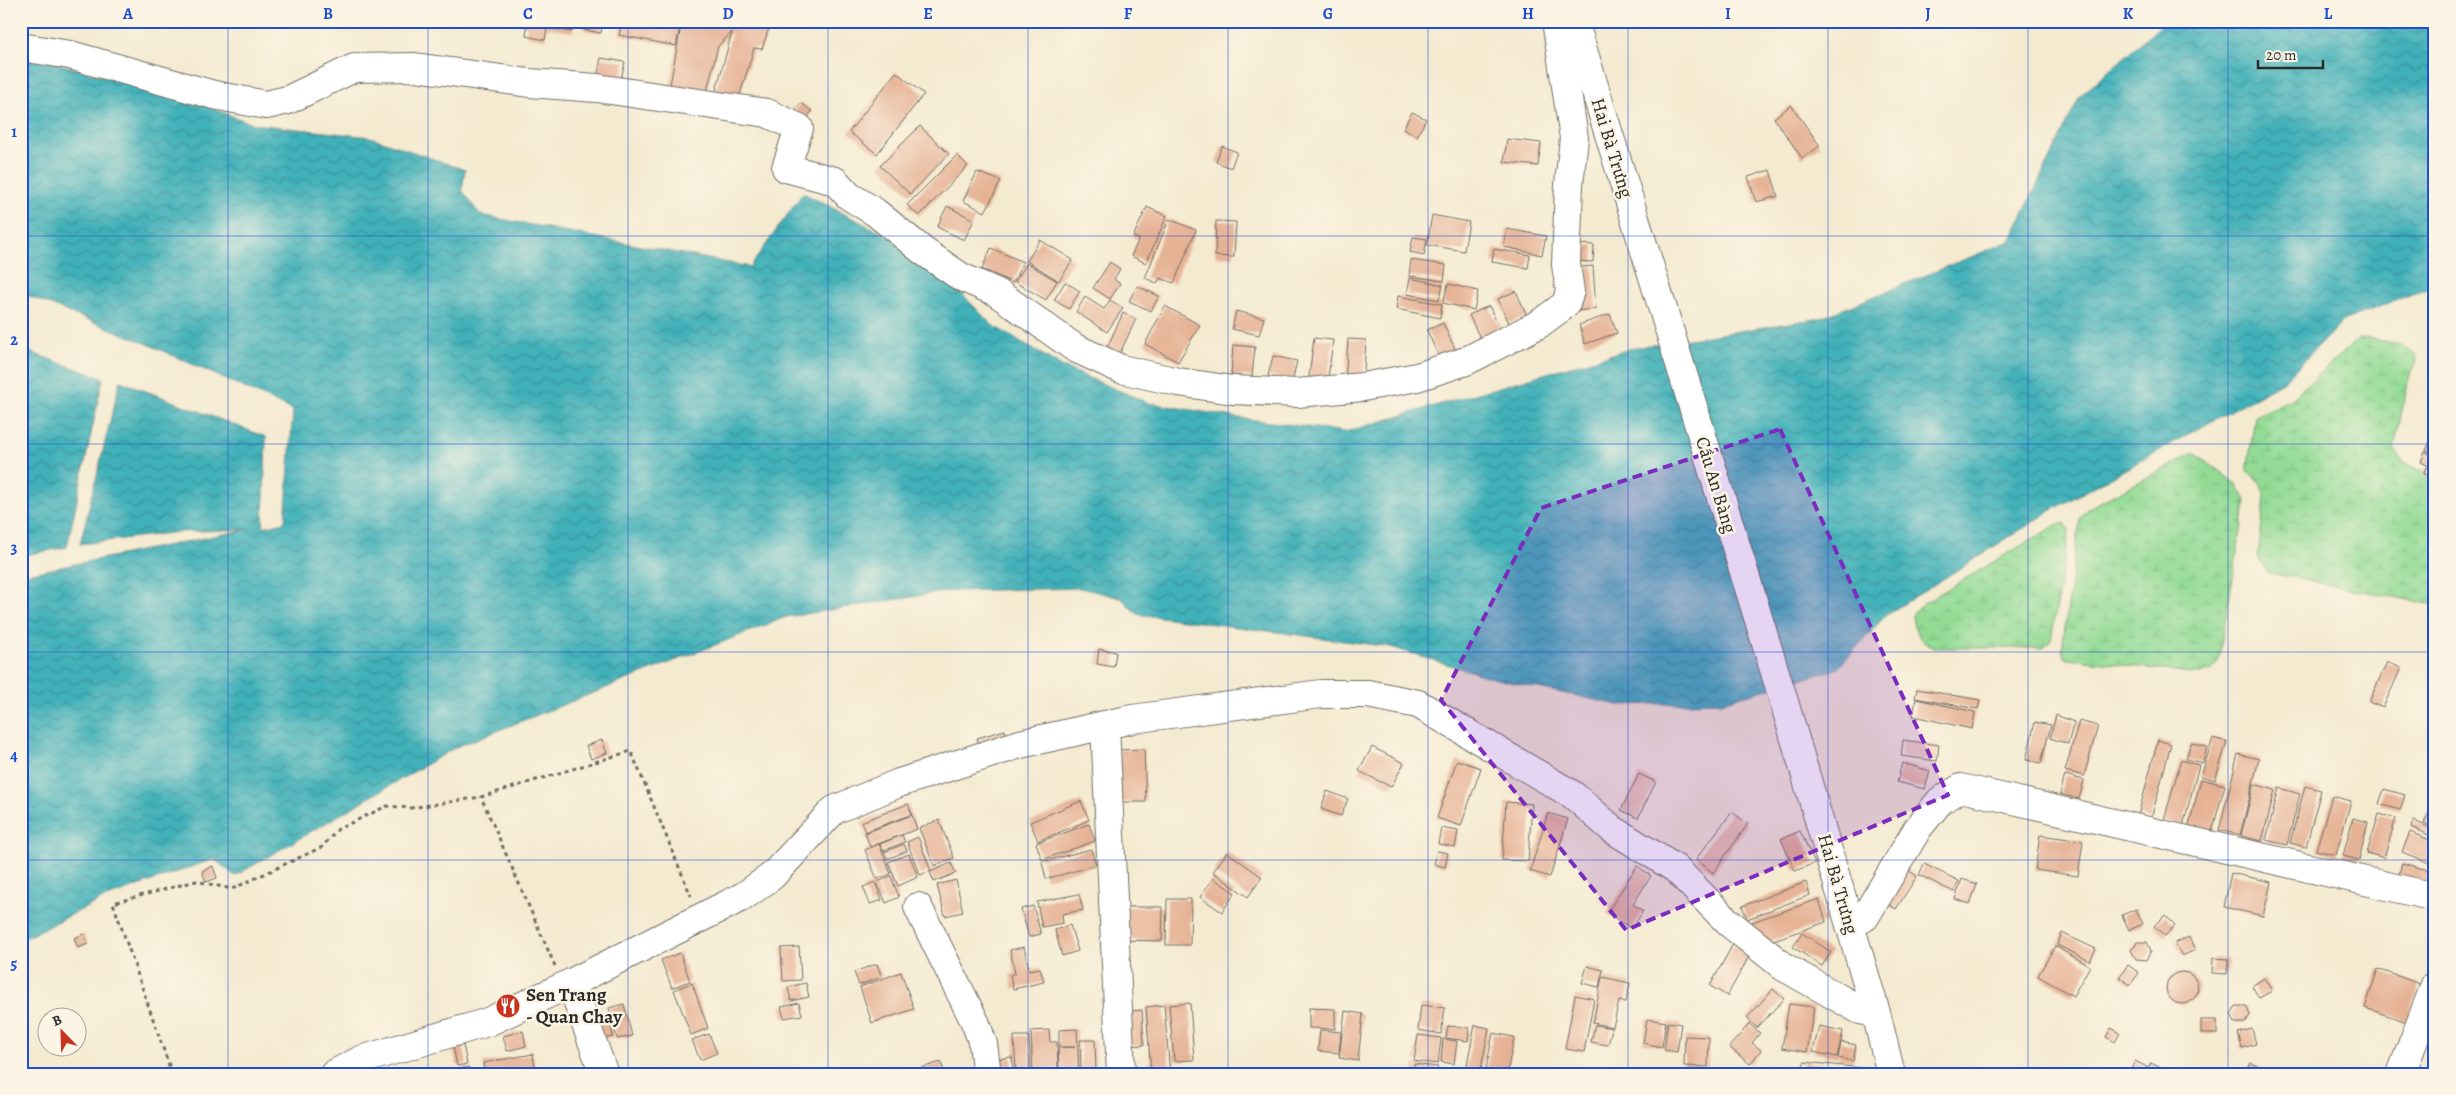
<svg xmlns="http://www.w3.org/2000/svg" width="2456" height="1095" viewBox="0 0 2456 1095" font-family="Alegreya,serif">
  <style>
    .wetland { fill: url(#wetland-marsh); stroke: #5f8360 }
    .water { fill: url(#water-waves); stroke: #366e72 }
    .building { fill: #e6b295 }
    .lines { fill: none; stroke-linecap: round; stroke-linejoin: round }
    .minor-casing { stroke: #716e65; stroke-width: 30 }
    .path { stroke: #716e65; stroke-width: 3; stroke-dasharray: 4 4; stroke-linecap: butt }
    .minor { stroke: #fff; stroke-width: 28 }
    .marked { fill: #7b2cbf; fill-opacity: 0.2; stroke: #7b2cbf; stroke-width: 4; stroke-dasharray: 10 6; stroke-linejoin: round }
    .grid { fill: none; stroke: #1d4ed8; stroke-width: 1; stroke-opacity: 0.55 }
    .labels { text-anchor: middle; dominant-baseline: central; stroke-width: 5; stroke-linejoin: round; paint-order: stroke }
    .street-label { font-size: 19px; fill: #2b2b2b; stroke: #fcf5e5 }
    .poi-label { font-size: 19px; font-weight: bold; fill: #2b2b2b; stroke: #fcf5e5; text-anchor: start }
    .neatline { fill: none; stroke: #1d4ed8; stroke-width: 2 }
    .grid-label { font-size: 16px; text-anchor: middle; font-weight: bold; fill: #1d4ed8 }
  </style>
  <defs>
    <pattern id="wetland-marsh" width="20" height="14" patternUnits="userSpaceOnUse" patternTransform="scale(1.25)"><rect width="20" height="14" fill="#93db95"/><path d="M1 5h8M5 5V1M11 12h8M15 12V8" fill="none" stroke="#7fbc81"/></pattern>
    <pattern id="water-waves" width="16" height="10" patternUnits="userSpaceOnUse" patternTransform="scale(1.25)"><rect width="16" height="10" fill="#41b1b9"/><path d="M0 5q4-4 8 0t8 0" fill="none" stroke="#379097"/></pattern>
  </defs>
  <rect width="100%" height="100%" fill="#fcf5e5"/>
  <filter id="ink" filterUnits="userSpaceOnUse"><feTurbulence type="fractalNoise" baseFrequency=".02" numOctaves="2"/><feDisplacementMap in="SourceGraphic" scale="10" xChannelSelector="R" yChannelSelector="G"/><feConvolveMatrix kernelMatrix="1 2 1 2 8 2 1 2 1" color-interpolation-filters="sRGB"/></filter>
  <filter id="wash" filterUnits="userSpaceOnUse"><feTurbulence type="fractalNoise" baseFrequency=".0096" numOctaves="4" result="noise"/><feDisplacementMap in="SourceGraphic" scale="20" xChannelSelector="R" yChannelSelector="G"/><feGaussianBlur stdDeviation="1.12" result="paint"/><feColorMatrix in="noise" values="0 0 0 0 0 0 0 0 0 0 0 0 0 0 0 0 0 1.4 0 .05"/><feComposite in="paint" operator="in"/></filter>
  <g filter="url(#wash)">
    <rect width="100%" height="100%" fill="#f4ead0"/>
    <!-- wetland -->
    <g class="wetland">
      <path d="M2367,338L2401,345L2415,354L2416,361L2409,378L2394,448L2405,464L2435,475V605L2269,573L2258,558L2265,496L2260,482L2247,472L2255,416L2291,399L2357,340Z"/>
      <path d="M2194,453L2237,484L2246,501L2218,663L2211,670L2200,674L2068,659L2064,656L2062,649L2080,518L2087,509Z"/>
      <path d="M2065,523L2069,531L2051,640L2044,648H1935C1920,642 1913,632 1912,615L1922,604L2058,524Z"/>
    </g>
    <!-- water -->
    <g class="water">
      <path d="M2166,21H2435V285L2343,321L2284,381L2052,510L1886,615L1837,669L1722,702L1618,705L1492,678L1391,647L1137,614L1121,598L1081,588L949,591L786,617L456,747L235,876L214,859L107,897L21,940V575L249,529L179,532L80,544L120,381L266,437L263,527L285,522L293,410L143,342L21,293V53L196,102L253,124L370,137L465,170L462,190L480,215L750,267L803,193L890,237L936,267L992,325L1063,367L1149,403L1240,418L1345,432L1633,348L1821,318L2010,241L2080,96Z"/>
      <path d="M21,349L103,378L67,547L21,556Z"/>
    </g>
    <g id="blocks">
      <!-- building -->
      <g class="building">
        <path d="M513,21H575L572,32L547,28L545,40L526,36L527,26L513,24Z"/>
        <path d="M585,21H603L601,33L584,30Z"/>
        <path d="M622,21H681L676,46L619,35Z"/>
        <path d="M682,21H760L770,25L762,49L754,48L737,105L714,98L732,32L718,46L705,99L669,90Z"/>
        <path d="M601,58L625,62L620,83L597,78Z"/>
        <path d="M896,72L924,94L877,154L849,132Z"/>
        <path d="M801,103L812,111L804,123L792,115Z"/>
        <path d="M1791,105L1820,146L1802,158L1774,118Z"/>
        <path d="M1412,112L1426,119L1417,136L1403,129Z"/>
        <path d="M920,126L949,154L910,194L880,166Z"/>
        <path d="M1507,139L1541,143L1538,166L1504,162Z"/>
        <path d="M1222,146L1237,152L1231,168L1216,162Z"/>
        <path d="M957,155L968,166L919,216L907,205Z"/>
        <path d="M1770,170L1778,196L1756,202L1748,177Z"/>
        <path d="M977,172L1001,181L985,212L963,201Z"/>
        <path d="M947,206L974,220L964,240L937,227Z"/>
        <path d="M1147,207L1167,216L1146,263L1131,256L1139,239L1133,237Z"/>
        <path d="M1432,215L1469,222L1464,251L1427,245Z"/>
        <path d="M1169,219L1196,230L1174,283L1160,278L1157,283L1145,278Z"/>
        <path d="M1216,221L1236,222L1234,257L1215,256Z"/>
        <path d="M1507,229L1546,236L1542,255L1504,247Z"/>
        <path d="M1413,237L1427,239L1424,255L1410,252Z"/>
        <path d="M1040,240L1073,260L1059,281L1027,261Z"/>
        <path d="M1576,244L1594,245L1593,262L1575,261Z"/>
        <path d="M991,248L1023,262L1013,283L982,269Z"/>
        <path d="M1494,249L1530,255L1528,268L1492,262Z"/>
        <path d="M1411,260L1446,265L1444,281L1409,276Z"/>
        <path d="M1110,262L1120,269L1114,279L1120,284L1110,299L1093,288Z"/>
        <path d="M1027,263L1057,281L1046,300L1015,282Z"/>
        <path d="M1593,266L1596,309L1573,311L1570,268Z"/>
        <path d="M1410,278L1443,285L1439,300L1407,294Z"/>
        <path d="M1065,282L1080,291L1069,309L1054,300Z"/>
        <path d="M1448,284L1478,291L1474,310L1443,303Z"/>
        <path d="M1137,286L1159,296L1151,311L1129,301Z"/>
        <path d="M1516,291L1527,316L1509,323L1498,299Z"/>
        <path d="M1398,296L1442,304L1440,318L1396,309Z"/>
        <path d="M1085,297L1104,309L1110,300L1123,308L1107,332L1076,312Z"/>
        <path d="M1165,306L1200,325L1178,362L1145,344Z"/>
        <path d="M1489,306L1500,329L1480,338L1469,315Z"/>
        <path d="M1236,311L1264,318L1259,335L1232,329Z"/>
        <path d="M1123,313L1136,319L1118,357L1105,352Z"/>
        <path d="M1610,314L1617,333L1585,344L1579,325Z"/>
        <path d="M1443,323L1459,358L1442,365L1427,330Z"/>
        <path d="M1314,338L1333,340L1327,386L1308,384Z"/>
        <path d="M1348,339L1366,340L1363,385L1345,384Z"/>
        <path d="M1233,345L1255,347L1252,377L1231,375Z"/>
        <path d="M1273,356L1297,361L1292,382L1268,376Z"/>
        <path d="M2431,440L2435,442V454L2426,451Z"/>
        <path d="M2425,452L2435,457V469L2421,462Z"/>
        <path d="M2426,467L2435,471V479L2423,474Z"/>
        <path d="M1099,649L1116,652L1114,667L1097,664Z"/>
        <path d="M2387,662L2401,668L2383,708L2369,702Z"/>
        <path d="M1917,689L1980,700L1978,709L1915,698Z"/>
        <path d="M1916,699L1975,712L1972,729L1913,716Z"/>
        <path d="M2056,715L2074,722L2068,744L2050,738Z"/>
        <path d="M2079,721L2098,726L2084,776L2065,771Z"/>
        <path d="M2035,722L2051,725L2041,763L2026,760Z"/>
        <path d="M1005,730L1009,743L981,751L977,738Z"/>
        <path d="M2213,738L2227,742L2215,780L2201,776Z"/>
        <path d="M602,740L607,753L591,759L586,746Z"/>
        <path d="M1903,740L1939,745L1937,761L1901,756Z"/>
        <path d="M2158,740L2171,744L2151,819L2138,816Z"/>
        <path d="M2191,743L2207,747L2203,763L2186,759Z"/>
        <path d="M1372,747L1404,763L1391,787L1359,771Z"/>
        <path d="M1144,749L1146,802H1120L1119,750Z"/>
        <path d="M2238,754L2259,759L2240,835L2219,830Z"/>
        <path d="M1457,760L1481,768L1461,826L1437,818Z"/>
        <path d="M2181,760L2199,765L2183,826L2164,820Z"/>
        <path d="M1902,763L1930,771L1925,789L1897,782Z"/>
        <path d="M1639,774L1656,782L1638,818L1621,810Z"/>
        <path d="M2065,775L2084,780L2079,799L2060,794Z"/>
        <path d="M2201,779L2225,785L2209,842L2186,836Z"/>
        <path d="M2254,784L2275,790L2262,841L2241,836Z"/>
        <path d="M2305,786L2321,790L2306,847L2290,843Z"/>
        <path d="M2279,788L2300,794L2287,845L2266,840Z"/>
        <path d="M2384,789L2405,795L2400,810L2379,804Z"/>
        <path d="M1327,791L1348,799L1341,816L1321,809Z"/>
        <path d="M2332,796L2351,801L2336,855L2316,850Z"/>
        <path d="M2435,799V828L2424,823Z"/>
        <path d="M1081,801L1089,820L1038,841L1030,822Z"/>
        <path d="M1506,802L1532,804L1528,861L1502,860Z"/>
        <path d="M908,804L912,814L865,832L861,822Z"/>
        <path d="M1732,812L1748,824L1713,873L1696,859Z"/>
        <path d="M1548,813L1568,819L1550,877L1530,871Z"/>
        <path d="M2379,814L2396,818L2384,858L2367,853Z"/>
        <path d="M912,815L917,829L870,847L865,833Z"/>
        <path d="M2353,818L2368,822L2359,860L2343,856Z"/>
        <path d="M939,820L954,858L934,866L919,828Z"/>
        <path d="M2414,821L2433,829L2431,836L2411,827Z"/>
        <path d="M1089,824L1095,841L1042,860L1036,843Z"/>
        <path d="M1441,828L1458,831L1455,847L1438,844Z"/>
        <path d="M1800,831L1815,863L1795,871L1781,839Z"/>
        <path d="M2410,832L2435,842V857L2432,864L2402,852Z"/>
        <path d="M902,835L905,842L883,851L880,844Z"/>
        <path d="M2040,835L2083,841L2078,876L2035,870Z"/>
        <path d="M918,837L931,871L920,875L907,842Z"/>
        <path d="M879,844L891,874L877,879L865,850Z"/>
        <path d="M904,844L907,851L887,859L884,852Z"/>
        <path d="M1091,849L1096,865L1046,879L1042,862Z"/>
        <path d="M1437,851L1448,853L1445,867L1434,864Z"/>
        <path d="M1227,852L1262,877L1248,897L1213,872Z"/>
        <path d="M909,854L918,877L898,886L888,862Z"/>
        <path d="M951,863L956,873L934,882L930,872Z"/>
        <path d="M2402,863L2435,872V890L2397,881Z"/>
        <path d="M1924,864L1959,881L1954,892L1919,875Z"/>
        <path d="M1900,865L1917,876L1896,909L1879,899Z"/>
        <path d="M213,866L217,878L206,882L202,871Z"/>
        <path d="M1637,866L1651,876L1633,904L1643,911L1632,929L1607,913Z"/>
        <path d="M2231,873L2271,882L2263,916L2224,907Z"/>
        <path d="M891,876L899,897L886,903L877,882Z"/>
        <path d="M1213,878L1235,893L1222,912L1200,897Z"/>
        <path d="M1962,879L1977,884L1970,904L1955,899Z"/>
        <path d="M956,880L963,912L945,916L937,885Z"/>
        <path d="M875,882L882,900L870,904L863,887Z"/>
        <path d="M1806,882L1810,895L1747,919L1742,906Z"/>
        <path d="M1079,894L1083,910L1062,914L1063,923L1042,927L1037,902Z"/>
        <path d="M1167,899H1191L1190,945H1166Z"/>
        <path d="M1819,899L1826,922L1759,945L1752,922Z"/>
        <path d="M1033,906L1041,934L1029,937L1021,909Z"/>
        <path d="M1120,907H1163L1162,941L1119,940Z"/>
        <path d="M2136,909L2143,924L2129,930L2122,915Z"/>
        <path d="M2165,915L2175,925L2165,936L2154,926Z"/>
        <path d="M1070,925L1078,951L1062,956L1055,930Z"/>
        <path d="M1802,933L1831,952L1822,966L1793,947Z"/>
        <path d="M2062,933L2096,949L2090,961L2057,945Z"/>
        <path d="M84,934L88,944L78,948L74,938Z"/>
        <path d="M2189,937L2195,950L2182,956L2175,943Z"/>
        <path d="M2137,942H2147L2151,951L2146,960L2136,959L2131,950Z"/>
        <path d="M1733,944L1751,953L1727,996L1710,986Z"/>
        <path d="M2055,946L2090,966L2073,996L2038,976Z"/>
        <path d="M799,947L801,980L783,981L781,948Z"/>
        <path d="M1024,947L1029,970L1040,968L1044,982L1013,989L1010,975L1015,973L1010,950Z"/>
        <path d="M680,953L690,981L672,988L661,960Z"/>
        <path d="M2213,958L2228,959L2227,974L2212,973Z"/>
        <path d="M877,964L882,977L859,985L854,972Z"/>
        <path d="M2128,965L2139,973L2130,985L2119,977Z"/>
        <path d="M1587,966L1603,970L1599,987L1582,983Z"/>
        <path d="M2378,969L2420,984L2407,1022L2365,1008Z"/>
        <path d="M901,972L914,1009L872,1023L860,987Z"/>
        <circle cx="2182" cy="988" r="16"/>
        <path d="M1602,977L1630,983L1626,1002L1619,1001L1613,1027L1593,1023Z"/>
        <path d="M2264,978L2272,991L2259,998L2252,986Z"/>
        <path d="M692,983L708,1028L691,1035L674,990Z"/>
        <path d="M806,983L809,997L791,1001L788,987Z"/>
        <path d="M1773,989L1784,999L1757,1028L1747,1018Z"/>
        <path d="M1575,995L1594,999L1584,1052L1565,1049Z"/>
        <path d="M799,1003L802,1015L784,1018L781,1007Z"/>
        <path d="M1190,1003L1194,1060L1174,1061L1169,1005Z"/>
        <path d="M624,1004L632,1036L617,1039L609,1008Z"/>
        <path d="M1789,1004L1814,1007L1807,1052L1782,1048Z"/>
        <path d="M1164,1005L1170,1074H1151L1146,1007Z"/>
        <path d="M1421,1005L1445,1008L1441,1034L1418,1030Z"/>
        <path d="M2236,1006H2246L2250,1015L2245,1023H2235L2231,1014Z"/>
        <path d="M1309,1008L1335,1009V1029L1309,1028Z"/>
        <path d="M1142,1010L1144,1045L1125,1046L1123,1012Z"/>
        <path d="M1345,1011L1363,1014L1358,1061L1339,1058Z"/>
        <path d="M609,1015L613,1037L600,1039L596,1017Z"/>
        <path d="M1647,1019L1666,1022L1662,1047L1643,1043Z"/>
        <rect x="2201" y="1020" width="16" height="14"/>
        <path d="M1668,1022L1681,1024L1677,1052L1664,1050Z"/>
        <path d="M1749,1024L1760,1033L1752,1043L1761,1050L1750,1064L1729,1047Z"/>
        <path d="M1475,1025L1489,1028L1480,1074H1465Z"/>
        <path d="M1595,1025L1612,1028L1608,1045L1591,1042Z"/>
        <path d="M1448,1026L1469,1028L1468,1041L1446,1038Z"/>
        <path d="M1819,1026L1843,1031L1837,1057L1813,1052Z"/>
        <path d="M2111,1028L2120,1033L2115,1042L2106,1037Z"/>
        <path d="M1077,1029L1079,1074H1059L1058,1048L1075,1047H1059V1030Z"/>
        <path d="M2252,1029L2256,1044L2242,1048L2238,1033Z"/>
        <path d="M1049,1030L1050,1042H1057L1058,1070L1047,1071V1074H1033L1031,1031Z"/>
        <path d="M1320,1030L1341,1032L1339,1053L1318,1051Z"/>
        <path d="M523,1031L526,1046L507,1051L503,1036Z"/>
        <path d="M1493,1033L1514,1037L1507,1074H1485Z"/>
        <path d="M709,1034L717,1053L700,1060L692,1040Z"/>
        <path d="M1418,1035L1441,1038L1438,1064L1414,1061Z"/>
        <path d="M1014,1036H1029L1031,1074H1016Z"/>
        <path d="M1685,1036L1709,1037L1708,1067L1684,1066Z"/>
        <path d="M1443,1039L1457,1041L1454,1064L1441,1062Z"/>
        <path d="M1080,1040H1095L1096,1074H1081Z"/>
        <path d="M1841,1042L1856,1045L1853,1061L1838,1058Z"/>
        <path d="M463,1045L467,1064L457,1066L453,1047Z"/>
        <path d="M533,1054L536,1074H485L483,1063Z"/>
        <path d="M1012,1057L1014,1074H988L987,1060Z"/>
        <path d="M2135,1061L2147,1067L2143,1074H2129Z"/>
        <path d="M941,1062L945,1074H922L921,1068Z"/>
        <path d="M1804,1062L1873,1069L1872,1074H1791V1069L1803,1070Z"/>
        <path d="M2151,1063L2173,1074H2145Z"/>
        <path d="M2251,1063L2274,1074L2246,1073Z"/>
        <path d="M1414,1064L1438,1067L1437,1074H1413Z"/>
        <path d="M469,1067L470,1074H458L457,1070Z"/>
        <path d="M1732,1069V1074H1712V1071Z"/>
        <rect x="1683" y="1070" width="22" height="4"/>
      </g>
    </g>
  </g>
  <g filter="url(#ink)">
    <use href="#blocks" fill-opacity="0" stroke="#716e65" stroke-width="1"/>
    <g class="lines">
      <defs>
        <g id="minor">
          <path d="M1574,21L1782,695L1876,1013L1891,1074"/>
          <path d="M21,47L70,55L214,95L266,105L288,100L354,68L415,67L529,83L597,88L767,113L799,128L786,168L835,181L849,196L875,212L923,251L961,277L996,292L1075,348L1121,369L1178,382L1233,390L1297,393L1363,387L1417,377L1466,361L1539,324L1566,304L1570,291L1566,265L1569,185L1574,138L1556,21"/>
          <path d="M1105,725L1121,1074"/>
          <path d="M918,907L976,1024L983,1044L987,1074"/>
          <path d="M1850,925L1865,917L1918,828L1940,801L1961,788L2435,897"/>
          <path d="M571,983L604,1074"/>
          <path d="M334,1074L361,1060L488,1022L571,983L744,896L772,876L834,810L899,783L1020,744L1132,719L1321,694H1368L1418,704L1573,795L1612,829L1676,869L1728,922L1784,967L1860,1010L1876,1013"/>
          <path d="M2401,1074L2435,985"/>
        </g>
      </defs>
      <!-- minor casing -->
      <use href="#minor" class="minor-casing"/>
      <!-- path -->
      <g class="path">
        <path d="M555,966L481,797L631,751L691,896"/>
        <path d="M172,1074L113,903L196,881L232,889L322,847L338,829L387,806L411,808L481,797"/>
      </g>
      <!-- minor -->
      <use href="#minor" class="minor"/>
    </g>
  </g>
  <!-- marked area -->
  <path class="marked" d="M1780,429L1948,795L1626,930L1441,700L1541,508Z"/>
  <!-- grid -->
  <path class="grid" d="M228,21V1074M428,21V1074M628,21V1074M828,21V1074M1028,21V1074M1228,21V1074M1428,21V1074M1628,21V1074M1828,21V1074M2028,21V1074M2228,21V1074M21,236H2435M21,444H2435M21,652H2435M21,860H2435"/>
  <!-- icons -->
  <defs>
    <symbol id="restaurant-disc" viewBox="-11 -11 22 22"><circle r="9.5" fill="#c8321e" stroke="#fcf5e5"/><path d="M-5-6h1v4h1v-4h1v4h1v-4h1v5L-1.5 .5V6h-2V.5L-5-1ZM5-6V6H3V1.5H1.5Q1.5-4 5-6Z" fill="#fff"/></symbol>
  </defs>
  <g fill-rule="evenodd">
    <use href="#restaurant-disc" x="494" y="992" width="28" height="28"/>
  </g>
  <g class="labels">
    <!-- street labels -->
    <g class="street-label">
      <text transform="translate(1612 148) rotate(73)">Hai Bà Trưng</text>
      <text transform="translate(1716 485) rotate(73)">Cầu An Bàng</text>
      <text transform="translate(1838 884) rotate(74)">Hai Bà Trưng</text>
    </g>
    <!-- poi labels -->
    <g class="poi-label">
      <text x="526" y="995">Sen Trang<tspan x="526" dy="22">- Quan Chay</tspan></text>
    </g>
  </g>
  <!-- margin -->
  <rect width="2456" height="1095" fill="none" stroke="#fcf5e5" stroke-width="55"/>
  <!-- north arrow -->
  <g transform="translate(62 1032) rotate(337)"><circle r="24" fill="#fcf5e5" stroke="#a8a49b"/>
  <path d="M0-4L9 19L0 12L-9 19Z" fill="#c8321e"/>
  <text y="-8" font-size="14" font-weight="bold" text-anchor="middle" fill="#2b2b2b">B</text>
  </g>
  <!-- scale -->
  <path d="M2258 60v8h65v-8" fill="none" stroke="#2b2b2b" stroke-width="2.5"/>
  <text x="2266" y="60" font-size="15" fill="#2b2b2b" stroke="#fcf5e5" stroke-width="4" paint-order="stroke">20 m</text>
  <rect x="28" y="28" width="2400" height="1040" class="neatline"/>
  <g class="grid-label">
    <text x="128" y="19">A</text>
    <text x="328" y="19">B</text>
    <text x="528" y="19">C</text>
    <text x="728" y="19">D</text>
    <text x="928" y="19">E</text>
    <text x="1128" y="19">F</text>
    <text x="1328" y="19">G</text>
    <text x="1528" y="19">H</text>
    <text x="1728" y="19">I</text>
    <text x="1928" y="19">J</text>
    <text x="2128" y="19">K</text>
    <text x="2328" y="19">L</text>
    <text x="14" y="137">1</text>
    <text x="14" y="345">2</text>
    <text x="14" y="553">3</text>
    <text x="14" y="761">4</text>
    <text x="14" y="969">5</text>
  </g>
</svg>
